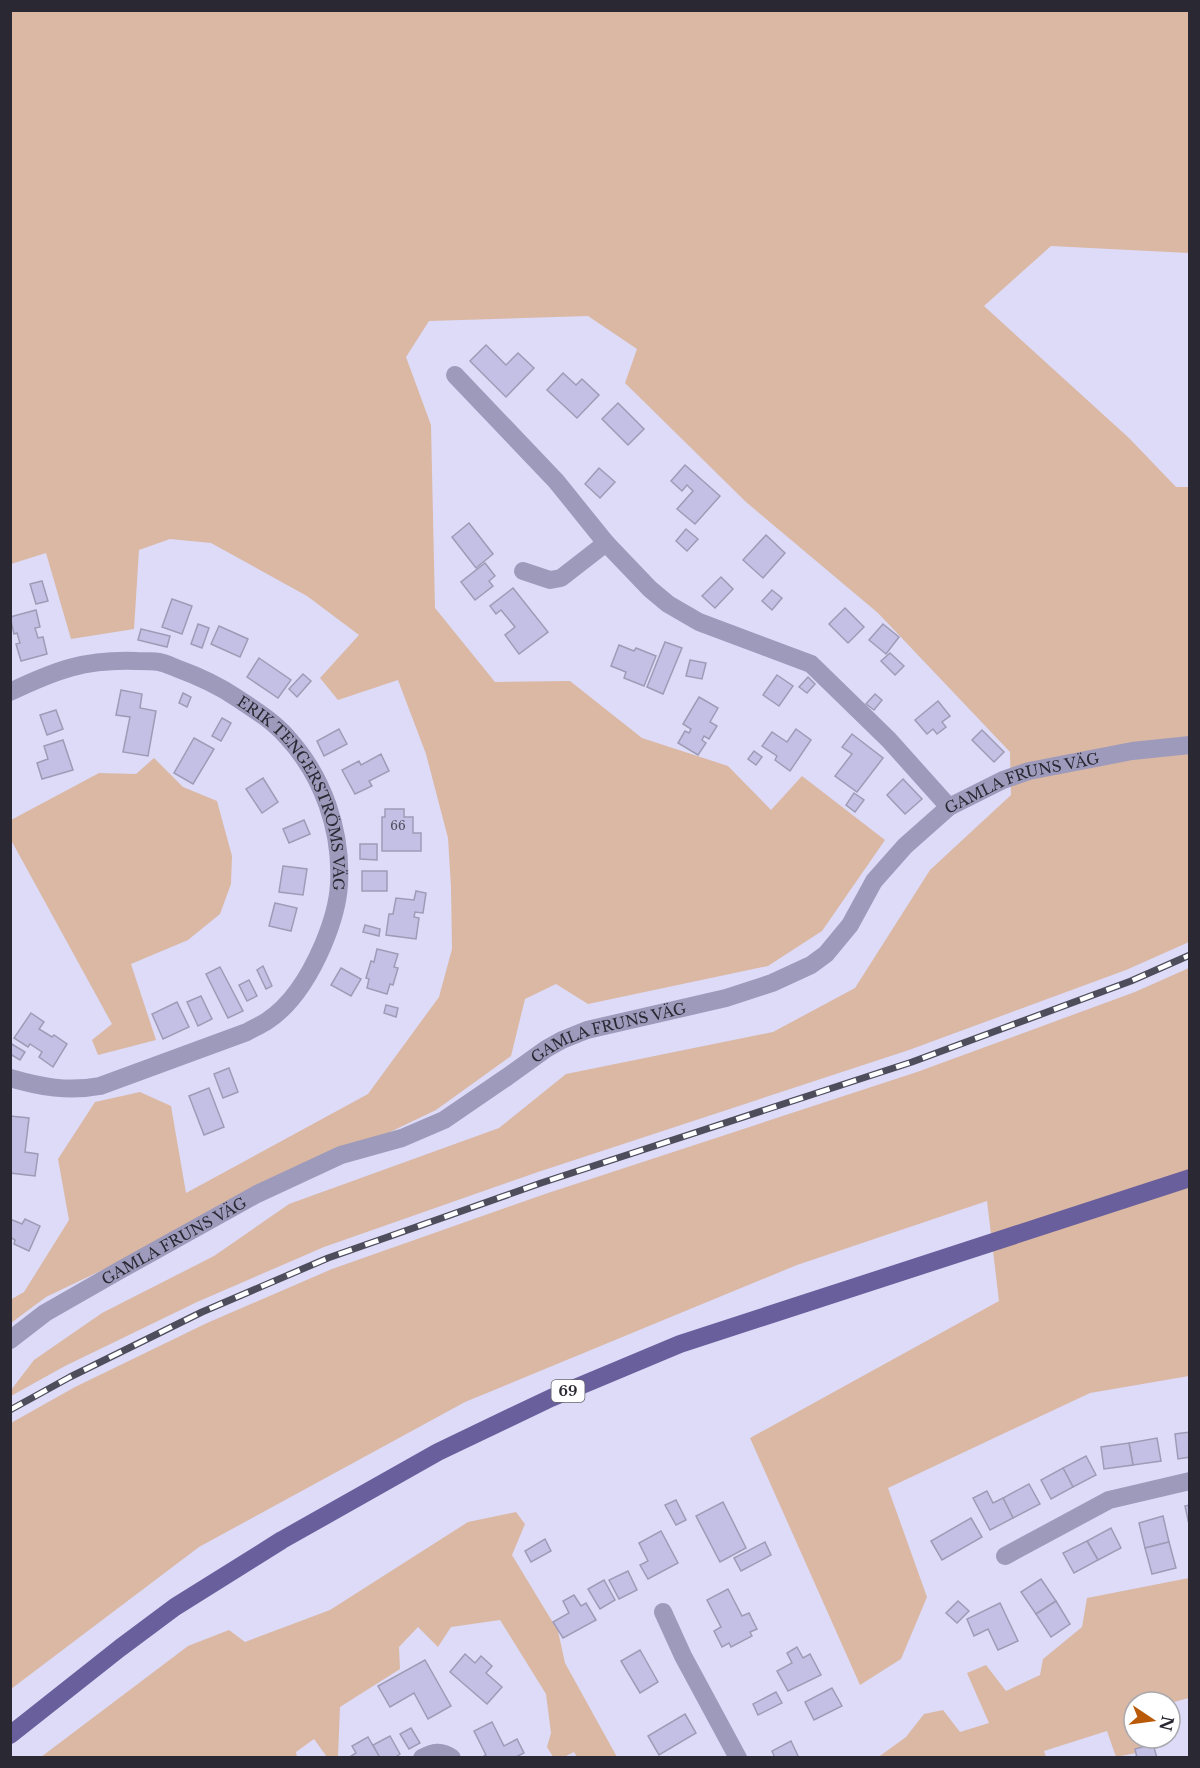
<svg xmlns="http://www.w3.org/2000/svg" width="1200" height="1768" viewBox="0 0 1200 1768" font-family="'Libre Baskerville',serif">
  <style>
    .green { fill: #dab8a4 }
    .building { fill: #c4c0e5; stroke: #9e9bb6; stroke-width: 1.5 }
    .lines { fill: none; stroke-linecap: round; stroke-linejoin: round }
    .minor { stroke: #9d9abc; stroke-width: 18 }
    .major { stroke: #695f9c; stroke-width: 18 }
    .rail-casing { stroke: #4e4d5b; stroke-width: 7 }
    .rail { stroke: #fff; stroke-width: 4.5; stroke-dasharray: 14; stroke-linecap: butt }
    .labels { text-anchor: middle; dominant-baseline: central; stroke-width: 6; stroke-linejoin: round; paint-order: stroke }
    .number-label { font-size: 12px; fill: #504f60 }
    .shield { fill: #fff; stroke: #6a6970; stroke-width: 1.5 }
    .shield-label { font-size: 14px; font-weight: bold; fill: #2a2933 }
    .street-label { font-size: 15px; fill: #2a2933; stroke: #fff }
  </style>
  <rect width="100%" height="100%" fill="#dddbf8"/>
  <!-- green -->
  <g class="green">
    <path d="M11,11H1189V253L1051,246L984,306L1129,438L1176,487H1189V942L1126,970L909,1050L538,1172L324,1247L197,1302L65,1366L11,1396V1390L34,1360L102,1313L214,1256L289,1204L499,1128L566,1074L773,1032L855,988L930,870L1011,795L1010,752L878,613L746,502L625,383L637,349L588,316L429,321L406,357L431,425L435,608L495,682L570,681L642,738L728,766L771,810L802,776L885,840L822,931L768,966L588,1004L556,984L525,999L511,1056L436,1110L46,1297L11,1323L10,1300L24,1292L69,1220L58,1159L95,1102L140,1092L171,1106L186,1193L368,1094L439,997L452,949L451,887L448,838L426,754L398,680L338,700L320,678L359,635L307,596L211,543L170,539L139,550L134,629L71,639L46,553L11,564Z"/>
    <path d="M154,758L183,787L217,801L232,856L231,884L220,914L188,940L131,964L156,1040L98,1055L92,1040L112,1024L11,840V820L99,773L136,774Z"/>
    <path d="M1189,968V1376L1090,1393L888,1488L927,1597L901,1659L860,1685L750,1438L999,1301L987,1201L797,1265L465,1402L199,1547L11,1689V1423L75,1387L207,1323L332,1269L545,1194L917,1072L1135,992Z"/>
    <path d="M516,1512L525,1524L512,1555L558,1631L565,1663L617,1757H577L574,1752L564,1757H553L547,1747L551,1733L546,1694L500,1620L451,1627L438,1647L418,1627L399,1647L400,1669L340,1707L338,1757H327L314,1739L296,1752L297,1757H41L188,1646L229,1630L245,1642L330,1610L468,1522Z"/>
    <path d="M1189,1578V1698L1170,1703L1134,1702V1738H1149L1141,1752L1116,1757L1107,1731L1044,1751L1046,1757L877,1758L906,1737L924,1714L943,1710L960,1732L989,1723L967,1673L986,1665L1006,1691L1040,1675L1043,1659L1082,1627L1087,1598Z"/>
  </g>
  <!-- building -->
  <g class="building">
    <path d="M486,345L506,365L518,353L534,368L506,397L470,361Z"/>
    <path d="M563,373L576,385L582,379L599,395L577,418L547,390Z"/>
    <path d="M618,403L644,429L628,445L602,419Z"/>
    <path d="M685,465L720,496L695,524L677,509L693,491L687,485L682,491L671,481Z"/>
    <path d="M599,468L615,482L600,498L585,484Z"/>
    <path d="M469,523L493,554L476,568L452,537Z"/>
    <path d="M686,529L698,539L687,551L676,541Z"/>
    <path d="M766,535L785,553L763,578L743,560Z"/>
    <path d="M485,563L495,576L489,581L493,586L475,600L461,582Z"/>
    <path d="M721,577L733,589L715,608L702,596Z"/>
    <path d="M42,581L48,601L36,604L30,584Z"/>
    <path d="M513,588L548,632L519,654L505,635L515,627L501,610L496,614L490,606Z"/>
    <path d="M772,590L782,598L772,610L762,601Z"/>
    <path d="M172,599L192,606L182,634L162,627Z"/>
    <path d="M845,608L864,627L848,643L829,624Z"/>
    <path d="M36,610L40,627L35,628L38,638L43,637L47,654L21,661L16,644L20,643L17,633L14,634L10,617Z"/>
    <path d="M198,624L209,628L202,648L191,644Z"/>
    <path d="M883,624L899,637L886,654L869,640Z"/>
    <path d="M219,626L248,639L240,657L211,644Z"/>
    <path d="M141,629L170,636L167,647L138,640Z"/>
    <path d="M665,642L682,648L663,694L647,687Z"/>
    <path d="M619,645L634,651L636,648L656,656L644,686L624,678L626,672L611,666Z"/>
    <path d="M890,653L904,666L895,675L881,661Z"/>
    <path d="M259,658L291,680L278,698L247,677Z"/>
    <path d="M690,660L706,663L702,679L686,676Z"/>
    <path d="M303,674L311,681L297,697L289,689Z"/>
    <path d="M777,675L793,686L779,706L763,695Z"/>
    <path d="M808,677L815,684L807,693L799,687Z"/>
    <path d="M121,690L142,694L140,708L156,711L148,756L123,752L130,717L116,715Z"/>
    <path d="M183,693L191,697L187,707L179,703Z"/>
    <path d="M875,694L882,700L874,710L866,704Z"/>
    <path d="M699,697L718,708L710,722L717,726L709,739L704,736L702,740L706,743L698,755L678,743L685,731L689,733L691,729L683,724Z"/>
    <path d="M938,701L950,716L942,722L946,727L937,734L933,729L927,734L915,720Z"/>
    <path d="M56,710L63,729L47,735L40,715Z"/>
    <path d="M222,718L231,723L221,741L212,736Z"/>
    <path d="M339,729L347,744L324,756L317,741Z"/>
    <path d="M796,729L811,740L790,771L775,760L777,756L762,746L772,732L787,742Z"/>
    <path d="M982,730L1004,752L994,762L972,740Z"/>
    <path d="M852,734L883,758L857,792L835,776L852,754L842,747Z"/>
    <path d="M194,738L214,749L193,784L174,773Z"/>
    <path d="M63,740L73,770L42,779L37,763L48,759L44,746Z"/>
    <path d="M754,751L762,757L756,765L748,759Z"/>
    <path d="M381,754L389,771L369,781L372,786L355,794L342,770L359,761L361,765Z"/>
    <path d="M263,778L278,802L262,813L246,789Z"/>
    <path d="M903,779L922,799L905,814L887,795Z"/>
    <path d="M854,793L864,800L855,812L846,805Z"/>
    <path d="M385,809H404V817H413V833H421V851H382V817H385Z"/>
    <path d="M304,820L310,834L289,843L283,829Z"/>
    <path d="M360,844H377V860L360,859Z"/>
    <path d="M283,866L307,869L303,895L279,892Z"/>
    <rect x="362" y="871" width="25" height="20"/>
    <path d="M416,891L426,893L423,913L415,912L414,917L419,918L416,939L386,935L389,914H393L396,898L414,900Z"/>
    <path d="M275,903L297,908L291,931L269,926Z"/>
    <path d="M365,925L380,929L379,936L363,932Z"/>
    <path d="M377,949L398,954L394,967L398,968L393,985L390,984L387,994L367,988L369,979L366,978L371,961L374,962Z"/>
    <path d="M263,966L272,986L266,989L257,970Z"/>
    <path d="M220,967L243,1011L228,1018L206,974Z"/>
    <path d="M341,968L361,979L351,996L331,985Z"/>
    <path d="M249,980L257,996L247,1001L239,985Z"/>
    <path d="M201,996L212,1019L198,1026L187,1002Z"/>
    <path d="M177,1002L189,1027L163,1039L152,1014Z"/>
    <path d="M386,1005L398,1008L396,1017L384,1013Z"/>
    <path d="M31,1013L44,1022L39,1029L52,1037L54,1035L67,1044L53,1067L39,1057L42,1052L30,1044L28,1047L14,1038Z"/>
    <path d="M10,1043L25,1052L20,1060L10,1054Z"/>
    <path d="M229,1068L238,1092L223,1098L214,1074Z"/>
    <path d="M209,1088L224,1127L204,1135L189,1096Z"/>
    <path d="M10,1116L29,1118L25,1152L38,1154L35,1176L10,1173Z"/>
    <path d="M10,1219L22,1224L25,1219L40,1226L29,1251L14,1244L15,1240L10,1237Z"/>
    <path d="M1190,1432V1457L1178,1459L1175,1434Z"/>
    <path d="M1157,1438L1161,1461L1133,1465L1129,1443Z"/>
    <path d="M1129,1443L1133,1465L1104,1469L1101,1447Z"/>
    <path d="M1086,1456L1096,1475L1073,1487L1063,1468Z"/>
    <path d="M1063,1468L1073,1487L1051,1499L1041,1480Z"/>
    <path d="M1029,1484L1040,1504L1013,1518L1003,1498Z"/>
    <path d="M987,1491L993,1503L1003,1498L1013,1518L990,1530L973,1498Z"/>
    <path d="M676,1500L686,1520L676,1525L665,1505Z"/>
    <path d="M723,1502L746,1548L720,1562L696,1516Z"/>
    <path d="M1190,1505V1529L1185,1506Z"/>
    <path d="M1163,1516L1169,1542L1145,1548L1139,1523Z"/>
    <path d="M971,1518L982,1537L942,1560L931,1541Z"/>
    <path d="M1111,1528L1121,1548L1098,1560L1087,1541Z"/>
    <path d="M661,1531L678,1563L648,1579L640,1565L648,1561L639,1543Z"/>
    <path d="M545,1539L551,1551L531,1562L525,1551Z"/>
    <path d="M1087,1541L1098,1560L1074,1573L1063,1553Z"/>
    <path d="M765,1542L771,1555L741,1571L734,1558Z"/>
    <path d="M1169,1542L1176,1568L1152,1574L1145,1548Z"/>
    <path d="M628,1571L637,1590L619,1599L609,1580Z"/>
    <path d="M1041,1579L1056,1601L1036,1614L1021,1592Z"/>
    <path d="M604,1580L615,1600L600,1609L588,1589Z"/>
    <path d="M728,1589L742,1616L749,1613L757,1629L750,1632L752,1636L731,1647L729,1643L722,1647L714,1631L721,1627L707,1600Z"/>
    <path d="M574,1595L581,1606L586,1603L596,1620L563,1638L553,1622L569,1613L563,1601Z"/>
    <path d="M958,1601L969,1611L957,1623L946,1613Z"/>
    <path d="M1056,1601L1070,1624L1051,1637L1036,1614Z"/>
    <path d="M1000,1603L1018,1641L998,1650L988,1629L974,1636L967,1619Z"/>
    <path d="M797,1647L803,1658L810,1654L821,1675L788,1691L777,1671L792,1663L787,1653Z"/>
    <path d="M640,1650L658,1682L640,1693L621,1661Z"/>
    <path d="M465,1654L475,1663L481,1656L492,1666L486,1673L502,1687L487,1704L450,1672Z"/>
    <path d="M425,1660L451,1706L428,1719L414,1693L390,1707L378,1686Z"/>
    <path d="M832,1688L842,1706L814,1720L805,1702Z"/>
    <path d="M776,1692L782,1703L758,1715L753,1704Z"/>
    <path d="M685,1714L696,1733L659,1755L648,1736Z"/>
    <path d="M492,1722L504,1746L517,1739L524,1753L514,1758H481L486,1755L474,1731Z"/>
    <path d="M411,1728L420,1743L409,1749L400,1734Z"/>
    <path d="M390,1736L400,1754L394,1758H380L373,1745Z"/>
    <path d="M368,1737L380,1758H348L356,1753L352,1746Z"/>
    <path d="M791,1741L799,1758H775L772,1751Z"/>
    <path d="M1153,1744L1157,1758H1137L1135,1749Z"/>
  </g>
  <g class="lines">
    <!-- minor -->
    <g class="minor">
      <path d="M455,375L556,481L606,543L650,589L668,604L699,622L811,664L889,740L949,807"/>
      <path d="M523,571L550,580L561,578L606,543"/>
      <path id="s1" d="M10,692C56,670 85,659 137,661C144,661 152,661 159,662C165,663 171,666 176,668C198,676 218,685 237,698C255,710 273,721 287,737C323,776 342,831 339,884C338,905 331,926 323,945C311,973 293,1004 267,1021C261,1025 254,1028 247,1032L100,1086C68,1092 41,1087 10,1078"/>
      <path id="s2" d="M10,1340L45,1313L122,1269L257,1194L341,1155L402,1138L444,1120L507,1077L546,1049L562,1040L587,1030L726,998L772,983L811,965L826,954L850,925L874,881L905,846L949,807L1003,780L1029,771L1132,751L1190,745"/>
      <path d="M1005,1556L1109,1500L1190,1481"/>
      <path d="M663,1612L683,1656L738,1758"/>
      <path d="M422,1758C433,1752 441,1750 452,1758"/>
    </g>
    <!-- major -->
    <path class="major" d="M10,1735L120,1648L175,1607L282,1540L438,1452L551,1398L680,1344L1190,1178"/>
    <defs>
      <path id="rail" d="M10,1410L70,1377L202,1312L328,1258L541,1183L912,1062L1131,981L1190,955"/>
    </defs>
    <!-- rail casing -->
    <use href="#rail" class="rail-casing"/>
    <!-- rail -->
    <use href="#rail" class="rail"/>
  </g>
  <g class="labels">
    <!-- number labels -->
    <g class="number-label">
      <text x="398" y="825">66</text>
    </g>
    <!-- shield labels -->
    <rect class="shield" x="551.5" y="1380" width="33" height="22" rx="4.5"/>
    <g class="shield-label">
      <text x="568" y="1391">69</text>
    </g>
    <!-- street labels -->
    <g class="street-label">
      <text stroke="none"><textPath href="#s2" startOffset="1182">GAMLA FRUNS VÄG</textPath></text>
      <text stroke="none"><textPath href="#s1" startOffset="357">ERIK TENGERSTRÖMS VÄG</textPath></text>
      <text stroke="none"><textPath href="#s2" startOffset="678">GAMLA FRUNS VÄG</textPath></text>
      <text stroke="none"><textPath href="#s2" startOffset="192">GAMLA FRUNS VÄG</textPath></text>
    </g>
  </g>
  <!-- border -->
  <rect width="1200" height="1768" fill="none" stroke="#2a2933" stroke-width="24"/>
  <!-- north arrow -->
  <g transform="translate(1152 1720) rotate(103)"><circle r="28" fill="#ffffff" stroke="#aaa9ad" stroke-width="1.5"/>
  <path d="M0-4.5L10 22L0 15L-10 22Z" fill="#b85a09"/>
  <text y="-9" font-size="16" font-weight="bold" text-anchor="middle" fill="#2a2933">N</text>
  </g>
</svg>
